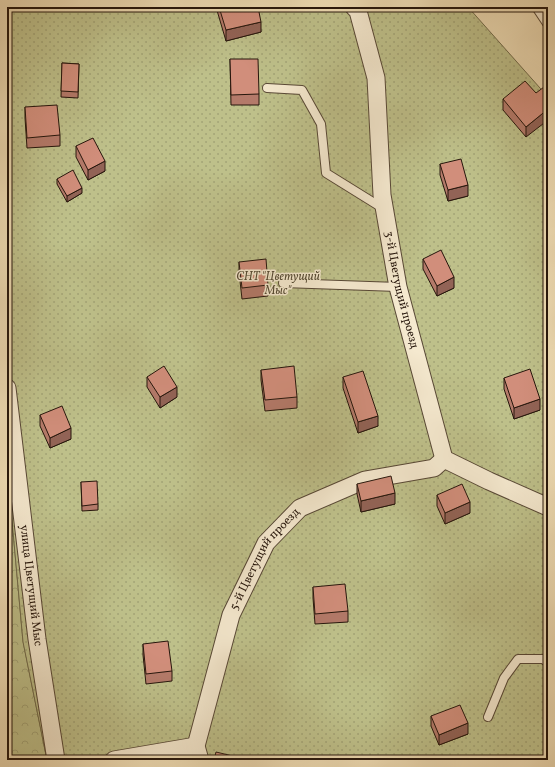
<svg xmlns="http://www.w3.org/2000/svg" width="555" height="767" viewBox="0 0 555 767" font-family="Vollkorn,serif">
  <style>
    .forest { fill: url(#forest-crowns); stroke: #726b4b }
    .park { fill: url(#park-dots); stroke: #726b4b }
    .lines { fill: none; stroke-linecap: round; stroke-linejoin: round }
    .service-casing { stroke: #584836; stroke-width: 10 }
    .minor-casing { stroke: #584836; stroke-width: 19 }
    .service { stroke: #f5e9cf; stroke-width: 8 }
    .minor { stroke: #f5e9cf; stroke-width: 17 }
    .wall { fill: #b47a6a; stroke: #26160c }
    .shaded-wall { fill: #926356; stroke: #26160c }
    .building { fill: #d18e7b; stroke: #26160c }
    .labels { text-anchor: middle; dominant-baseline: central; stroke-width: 3; stroke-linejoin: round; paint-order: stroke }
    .park-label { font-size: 12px; font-style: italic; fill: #544932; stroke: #f5e9cf }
    .street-label { font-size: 12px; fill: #26160c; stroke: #f5e9cf }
  </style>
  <defs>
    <pattern id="forest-crowns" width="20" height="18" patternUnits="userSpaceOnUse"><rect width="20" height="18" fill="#bec08a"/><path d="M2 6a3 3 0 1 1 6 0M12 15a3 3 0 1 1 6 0" fill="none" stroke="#a3a476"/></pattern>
    <pattern id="park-dots" width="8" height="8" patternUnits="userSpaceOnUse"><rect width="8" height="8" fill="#bec08a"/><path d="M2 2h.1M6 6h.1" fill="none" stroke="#a3a476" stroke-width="1.8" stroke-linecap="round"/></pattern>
  </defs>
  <rect width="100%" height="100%" fill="#efddb5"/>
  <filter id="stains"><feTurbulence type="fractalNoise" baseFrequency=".005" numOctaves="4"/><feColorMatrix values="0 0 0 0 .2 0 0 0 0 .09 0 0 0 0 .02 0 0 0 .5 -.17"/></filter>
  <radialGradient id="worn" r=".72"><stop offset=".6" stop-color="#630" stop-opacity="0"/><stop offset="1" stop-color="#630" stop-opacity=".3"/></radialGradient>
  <!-- forest -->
  <path class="forest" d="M7,471L9,487L23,641L47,760H7Z"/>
  <!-- park -->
  <path class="park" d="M7,7H468L548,97V760H47L23,642L9,487L7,471Z"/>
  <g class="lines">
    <defs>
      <g id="service">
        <path d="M536,7L548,25"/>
        <path d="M267,88L302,90L321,124L326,173L384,209"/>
        <path d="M283,283L398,287"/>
        <path d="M488,717L504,678L518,659H543L548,663"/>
      </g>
      <g id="minor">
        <path id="s1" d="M354,7L358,11L376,78L382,195L398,287L444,459L489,481L548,507"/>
        <path id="s2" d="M7,388L37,639L56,760"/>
        <path d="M114,760L196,746"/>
        <path id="s3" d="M200,760L196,746L231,615L266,543L300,508L365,480L434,468L444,459"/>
      </g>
    </defs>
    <!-- service casing -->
    <use href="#service" class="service-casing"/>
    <!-- minor casing -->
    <use href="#minor" class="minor-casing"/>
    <!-- service -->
    <use href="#service" class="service"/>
    <!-- minor -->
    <use href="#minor" class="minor"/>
  </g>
  <!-- wall -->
  <g class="wall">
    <path d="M216,7H258L261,32L226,41Z"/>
    <path d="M230,59L259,94V105H231Z"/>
    <path d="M62,63L79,64L78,98L61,97Z"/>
    <path d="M536,93L526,137L503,110V99Z"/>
    <path d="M25,107L60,135V146L27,148L25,118Z"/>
    <path d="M76,146L105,171L88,180L76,157Z"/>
    <path d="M440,164L468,196L448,201L440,175Z"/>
    <path d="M57,179L82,193L67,202L57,184Z"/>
    <path d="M423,259L454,288L437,296L423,269Z"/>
    <path d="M239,262L268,285V296L242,299L239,272Z"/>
    <path d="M261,370L297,397V408L265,411L261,380Z"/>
    <path d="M147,377L177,397L160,408L147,387Z"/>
    <path d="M343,377L378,426L358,433L343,388Z"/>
    <path d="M504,378L540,410L514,419L504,389Z"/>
    <path d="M40,415L71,439L50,448L40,426Z"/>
    <path d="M81,482L98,504V510L82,511Z"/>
    <path d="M357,484L395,504L361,512L357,494Z"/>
    <path d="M437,495L470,513L445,524L437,506Z"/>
    <path d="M313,587L348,611V622L315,624L313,598Z"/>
    <path d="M143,644L172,671V681L146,684L143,655Z"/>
    <path d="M431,716L468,734L439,745L431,726Z"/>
  </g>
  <!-- shaded-wall -->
  <g class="shaded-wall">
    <path d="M261,22V32L226,41V30Z"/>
    <path d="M548,109V120L526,137V127Z"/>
    <path d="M105,161V171L88,180V170Z"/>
    <path d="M468,185V196L448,201V190Z"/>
    <path d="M82,188V193L67,202V196Z"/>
    <path d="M454,277V288L437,296V286Z"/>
    <path d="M177,387V397L160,408V397Z"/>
    <path d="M540,399V410L514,419V408Z"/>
    <path d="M378,416V426L358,433V422Z"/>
    <path d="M71,428V439L50,448V438Z"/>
    <path d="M395,493V504L361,512V501Z"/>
    <path d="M470,502V513L445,524V513Z"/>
    <path d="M468,723V734L439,745V735Z"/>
  </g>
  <!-- building -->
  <g class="building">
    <path d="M219,7H258L261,22L226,30Z"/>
    <path d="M230,59H258L259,94L231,95Z"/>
    <path d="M62,63L79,64L78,92L61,91Z"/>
    <path d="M525,81L536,93L548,84V109L526,127L503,99Z"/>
    <path d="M57,105L60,135L27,138L25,107Z"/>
    <path d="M93,138L105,161L88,170L76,146Z"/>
    <path d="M461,159L468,185L448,190L440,164Z"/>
    <path d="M73,170L82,188L67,196L57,179Z"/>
    <path d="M441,250L454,277L437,286L423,259Z"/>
    <path d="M266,259L268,285L242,288L239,262Z"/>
    <path d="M164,366L177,387L160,397L147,377Z"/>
    <path d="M294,366L297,397L265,400L261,370Z"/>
    <path d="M530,369L540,399L514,408L504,378Z"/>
    <path d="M363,371L378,416L358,422L343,377Z"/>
    <path d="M62,406L71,428L50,438L40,415Z"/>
    <path d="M391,476L395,493L361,501L357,484Z"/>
    <path d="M97,481L98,504L82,506L81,482Z"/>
    <path d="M462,484L470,502L445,513L437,495Z"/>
    <path d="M345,584L348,611L315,614L313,587Z"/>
    <path d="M168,641L172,671L146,674L143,644Z"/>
    <path d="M460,705L468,723L439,735L431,716Z"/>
    <path d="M216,752L237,757L236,760H214Z"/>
  </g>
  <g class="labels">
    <!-- park labels -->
    <g class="park-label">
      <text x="278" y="277">СНТ "Цветущий<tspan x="278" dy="14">Мыс"</tspan></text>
    </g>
    <!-- street labels -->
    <g class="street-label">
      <text stroke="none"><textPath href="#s1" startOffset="289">3-й Цветущий проезд</textPath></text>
      <text stroke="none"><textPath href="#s3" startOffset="216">5-й Цветущий проезд</textPath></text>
      <text stroke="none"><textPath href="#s2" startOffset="199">улица Цветущий Мыс</textPath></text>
    </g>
  </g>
  <!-- margin -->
  <rect width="555" height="767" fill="none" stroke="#efddb5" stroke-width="24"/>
  <rect x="8" y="8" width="539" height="751" fill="none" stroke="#26160c" stroke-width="2"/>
  <rect x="12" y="12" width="531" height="743" fill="none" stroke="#26160c"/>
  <rect width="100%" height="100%" filter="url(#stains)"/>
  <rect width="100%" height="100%" fill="url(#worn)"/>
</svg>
